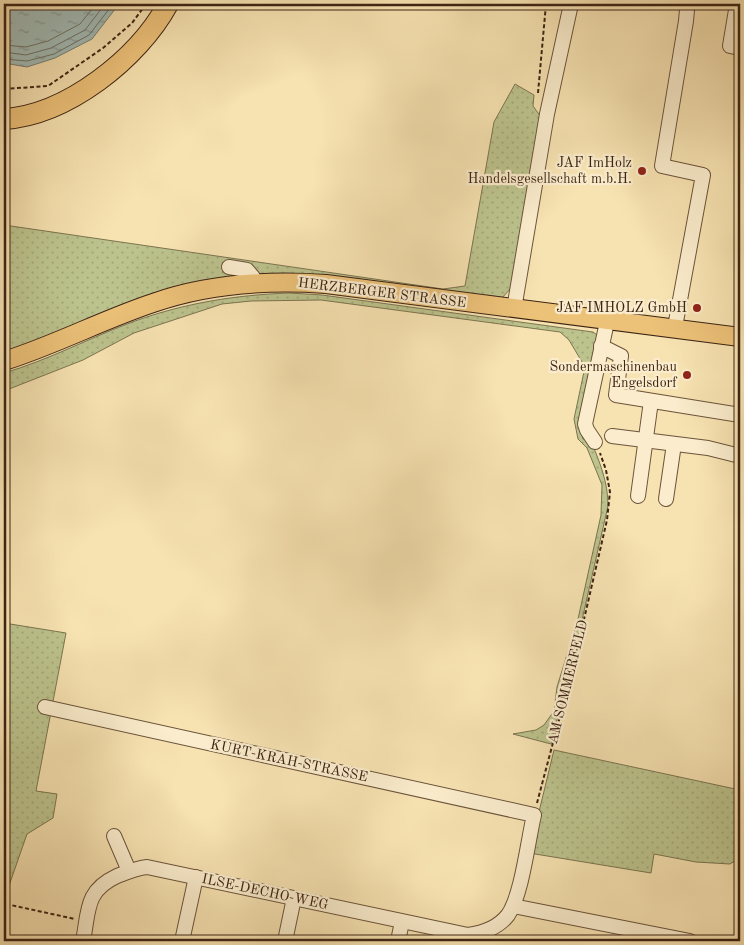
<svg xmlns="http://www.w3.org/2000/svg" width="744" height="945" viewBox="0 0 744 945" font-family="'Old Standard TT',serif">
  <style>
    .grass { fill: url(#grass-dots); stroke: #7c7450 }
    .water { fill: url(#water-ripples); stroke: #797f75 }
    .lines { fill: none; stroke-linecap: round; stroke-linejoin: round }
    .shore { stroke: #6e7065; stroke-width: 1 }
    .minor-casing { stroke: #6b543b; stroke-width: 16 }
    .major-casing { stroke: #3c2414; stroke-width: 20 }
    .highway-casing { stroke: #3c2414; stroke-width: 22 }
    .path { stroke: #3c2414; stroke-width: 2; stroke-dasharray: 4 2.5; stroke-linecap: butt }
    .minor { stroke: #faeccc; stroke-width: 14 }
    .major { stroke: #ecc178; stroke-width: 18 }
    .highway { stroke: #ecc178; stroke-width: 20 }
    .poi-dot { fill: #8f2418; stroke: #faeccc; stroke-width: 2 }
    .labels { text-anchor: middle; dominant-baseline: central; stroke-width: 4.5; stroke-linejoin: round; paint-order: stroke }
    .poi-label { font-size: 14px; fill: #3c2414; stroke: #faeccc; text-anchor: end }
    .street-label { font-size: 14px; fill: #3c2414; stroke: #faeccc }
  </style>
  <defs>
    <pattern id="grass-dots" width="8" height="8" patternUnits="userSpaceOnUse" patternTransform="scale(1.25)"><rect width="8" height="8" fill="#bcc38d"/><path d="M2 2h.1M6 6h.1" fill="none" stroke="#a2a779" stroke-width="1.8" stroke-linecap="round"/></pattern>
    <pattern id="water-ripples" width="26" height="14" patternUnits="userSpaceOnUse" patternTransform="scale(1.25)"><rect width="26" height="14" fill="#a1bbb6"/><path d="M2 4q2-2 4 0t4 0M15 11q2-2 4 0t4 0" fill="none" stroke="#849893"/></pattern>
  </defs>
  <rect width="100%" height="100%" fill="#f7e2b1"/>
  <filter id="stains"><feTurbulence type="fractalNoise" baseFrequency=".004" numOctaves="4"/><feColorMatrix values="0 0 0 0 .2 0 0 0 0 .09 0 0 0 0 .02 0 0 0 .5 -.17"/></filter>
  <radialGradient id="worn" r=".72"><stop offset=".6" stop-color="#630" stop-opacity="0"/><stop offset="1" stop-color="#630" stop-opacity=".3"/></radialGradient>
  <!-- grass -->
  <g class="grass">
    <path d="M515,84L534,95L533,106L541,117L512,287L501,299L249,275L4,355V225L443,289L465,286L494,122Z"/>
    <path d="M289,293L322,295L593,332L597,335L580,428L583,439L591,441C600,463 608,482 608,506L582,620L551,744L513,734L536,730L544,725L554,711L557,687L578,619L601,515L602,485L587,448L578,439L574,419L585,367L569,340L560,332L321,300L251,301L222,304L134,333L83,360L4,391V373C49,360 91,337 135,321C185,303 236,295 289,293Z"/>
    <path d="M4,623L66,633L36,791L57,794L53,818L27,834L4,900Z"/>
    <path d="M554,750L740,790V858L730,864L696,862L654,854L651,873L529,853Z"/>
  </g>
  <!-- water -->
  <path class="water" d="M4,4H119L92,39L55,58L27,67L4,63Z"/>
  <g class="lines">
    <!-- shore -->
    <g class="shore">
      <path d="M4,45L26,47L48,41L80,24L96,4"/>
      <path d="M4,52L26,55L51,48L85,30L105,4"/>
      <path d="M4,59L27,61L54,54L89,35L113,4"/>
    </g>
    <defs>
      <g id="minor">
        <path d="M737,4L730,46L740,48"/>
        <path d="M229,267L247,270L253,277L255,284"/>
        <path d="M514,309L547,114L571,4"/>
        <path d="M675,327L703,175L662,166L686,21L687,10L685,4"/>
        <path d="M601,346L621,356L616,395L740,415"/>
        <path d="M612,436L708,448L740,456"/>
        <path d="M595,442L587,430L585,424L607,322"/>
        <path d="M638,496L651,401"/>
        <path d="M666,499L674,444"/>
        <path d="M45,707L534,815C528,840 522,895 508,915C498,928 483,933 468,935L147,867C137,868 127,872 117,876C85,891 89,910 83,941"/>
        <path d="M114,836L129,871"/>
        <path d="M513,906L690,941"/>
        <path d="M182,941L196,877"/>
        <path d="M285,941L294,898"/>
        <path d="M398,941L402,922"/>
      </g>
      <path id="major" d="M4,361C55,345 102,320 153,303C207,284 269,280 326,284L740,337"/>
      <path id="highway" d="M4,119C67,115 138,59 168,4"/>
    </defs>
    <!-- minor casing -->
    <use href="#minor" class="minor-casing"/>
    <!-- major casing -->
    <use href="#major" class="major-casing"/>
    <!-- highway casing -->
    <use href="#highway" class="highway-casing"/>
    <!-- path -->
    <g class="path">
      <path d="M4,89L48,86L103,48L132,23L146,4"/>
      <path d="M538,93L546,4"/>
      <path d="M537,803L572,671L607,520L610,492L606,470L600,453"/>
      <path d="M6,904L75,919"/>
    </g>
    <!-- minor -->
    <use href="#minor" class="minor"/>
    <!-- major -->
    <use href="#major" class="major"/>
    <!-- highway -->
    <use href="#highway" class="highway"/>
  </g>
  <!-- markers -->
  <g class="poi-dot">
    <circle cx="642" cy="171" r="5"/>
    <circle cx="697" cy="308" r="5"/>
    <circle cx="687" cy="375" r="5"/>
  </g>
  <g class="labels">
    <!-- poi labels -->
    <g class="poi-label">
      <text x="632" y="163">JAF ImHolz<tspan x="632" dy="16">Handelsgesellschaft m.b.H.</tspan></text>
      <text x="687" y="308">JAF IMHOLZ GmbH</text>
      <text x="677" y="367">Sondermaschinenbau<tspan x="677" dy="16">Engelsdorf</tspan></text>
    </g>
    <!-- street labels -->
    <g class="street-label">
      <text transform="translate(382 293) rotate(7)">HERZBERGER STRASSE</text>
      <text transform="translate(568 682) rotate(-76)">AM SOMMERFELD</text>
      <text transform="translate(289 761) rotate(12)">KURT-KRAH-STRASSE</text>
      <text transform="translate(265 892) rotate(12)">ILSE-DECHO-WEG</text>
    </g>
  </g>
  <!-- margin -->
  <rect width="744" height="945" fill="none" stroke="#f7e2b1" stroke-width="20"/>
  <rect x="5" y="5" width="734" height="935" fill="none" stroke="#3c2414" stroke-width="2.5"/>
  <rect x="10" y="10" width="724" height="925" fill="none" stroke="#3c2414"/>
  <rect width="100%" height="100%" filter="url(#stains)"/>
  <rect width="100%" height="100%" fill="url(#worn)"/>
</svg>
